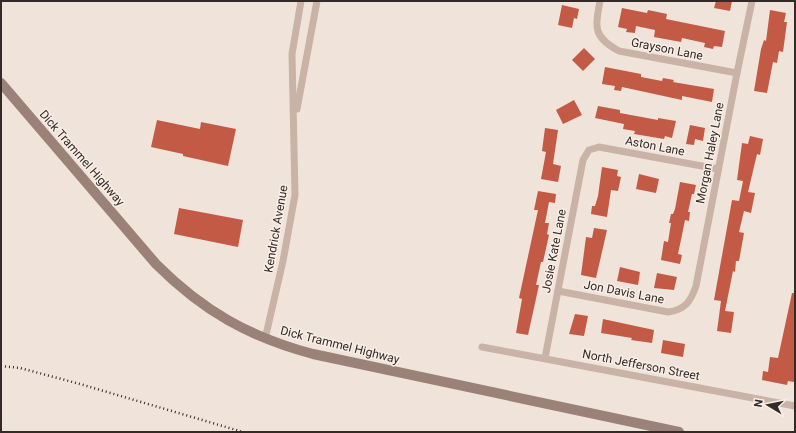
<svg xmlns="http://www.w3.org/2000/svg" width="796" height="433" viewBox="0 0 796 433" font-family="Roboto,sans-serif">
  <style>
    .building { fill: #c25a46 }
    .lines { fill: none; stroke-linecap: round; stroke-linejoin: round }
    .minor { stroke: #c8b3a6; stroke-width: 7 }
    .secondary { stroke: #9b8278; stroke-width: 10 }
    .rail { stroke: #342a27; stroke-width: 2.5; stroke-dasharray: 1 3; stroke-linecap: butt }
    .labels { text-anchor: middle; dominant-baseline: central; stroke-width: 3; stroke-linejoin: round; paint-order: stroke }
    .street-label { font-size: 12px; fill: #342a27; stroke: #f8eee6 }
  </style>
  <rect width="100%" height="100%" fill="#f0e4da"/>
  <!-- building -->
  <g class="building">
    <path d="M716,1H732L730,11L714,8Z"/>
    <path d="M562,5L579,9L577,19L574,18L572,28L558,25Z"/>
    <path d="M622,8L647,13L648,10L667,14L666,19L725,31L722,47L714,46L713,49L704,47L705,43L682,38L681,42L654,37L655,30L636,26L635,33L626,32L627,29L618,27Z"/>
    <path d="M770,10L786,13L784,22H787L783,52L779,51L777,63L773,62L767,93L754,91L761,49L764,40L766,41Z"/>
    <path d="M584,48L595,59L583,71L572,60Z"/>
    <path d="M605,67L641,74V77L662,81L663,78L674,80L673,82L714,89L712,102L682,96V100L622,87L621,91L614,90L615,86L602,84Z"/>
    <path d="M574,100L582,115L563,124L556,110Z"/>
    <path d="M598,106L620,110V113L658,120V118L676,121L672,138L665,136L664,139L634,134L635,131L623,129L624,124L595,118Z"/>
    <path d="M157,120L200,129L201,122L236,129L228,166L183,156V154L151,147Z"/>
    <path d="M690,125L705,128L703,141L695,139L694,145L686,144Z"/>
    <path d="M545,128L558,130L553,164L561,166L558,182L541,179L546,152L542,151Z"/>
    <path d="M750,136L763,139L760,155L757,154L748,192L755,193L751,213L744,211L739,232L744,233L739,261H736L735,272L733,271L725,311L734,312L731,333L717,331L721,301L714,300L732,200L739,201L743,181L737,180L742,143L748,144Z"/>
    <path d="M602,167L618,170L617,176L621,177L618,191L611,190L607,217L591,214L592,206H595L598,196Z"/>
    <path d="M639,174L659,179L656,193L636,189Z"/>
    <path d="M680,182L696,185L694,194H692L688,212H690L689,221L685,220L682,235L678,254L682,255L680,264L661,260L664,241L668,242L671,223H669L671,214H673L675,209Z"/>
    <path d="M538,191L556,194L555,203L549,202L545,223H549L547,234L549,235L543,262H541L536,285H539L528,335L516,333L522,299L519,298L538,210H534Z"/>
    <path d="M179,208L243,220L238,247L174,234Z"/>
    <path d="M594,228L607,230L596,278L581,275L586,237L592,238Z"/>
    <path d="M620,267L640,272L638,285L617,281Z"/>
    <path d="M657,273L677,277L674,290L654,288Z"/>
    <path d="M792,293H795L794,382L788,381L787,385L762,380L763,371L768,372L770,357L778,358Z"/>
    <path d="M575,314L588,316L584,336L569,334Z"/>
    <path d="M603,319L654,330L652,343L631,340L632,338L601,333Z"/>
    <path d="M663,340L685,344L683,357L661,353Z"/>
  </g>
  <g class="lines">
    <!-- minor -->
    <g class="minor">
      <path d="M600,1C595,28 593,37 619,51L737,73"/>
      <path d="M297,109L317,1"/>
      <path d="M558,291L668,312C685,310 691,301 696,286L737,73L752,1"/>
      <path d="M265,339L283,261L295,195L292,54L301,1"/>
      <path d="M482,347L795,406"/>
      <path d="M545,358L583,160L589,150L599,147L718,169"/>
    </g>
    <!-- secondary -->
    <path class="secondary" d="M1,83L156,264C203,311 249,337 313,354L679,432"/>
    <!-- rail -->
    <path class="rail" d="M1,366L20,368L80,384L243,432"/>
  </g>
  <g class="labels">
    <!-- street labels -->
    <g class="street-label">
      <text transform="translate(667 49) rotate(11)">Grayson Lane</text>
      <text transform="translate(655 146) rotate(11)">Aston Lane</text>
      <text transform="translate(710 153) rotate(-79)">Morgan Haley Lane</text>
      <text transform="translate(82 158) rotate(49)">Dick Trammel Highway</text>
      <text transform="translate(276 229) rotate(-80)">Kendrick Avenue</text>
      <text transform="translate(554 251) rotate(-79)">Josie Kate Lane</text>
      <text transform="translate(624 292) rotate(11)">Jon Davis Lane</text>
      <text transform="translate(340 345) rotate(14)">Dick Trammel Highway</text>
      <text transform="translate(641 365) rotate(11)">North Jefferson Street</text>
    </g>
  </g>
  <!-- border -->
  <rect width="796" height="433" fill="none" stroke="#342a27" stroke-width="4"/>
  <!-- north arrow -->
  <g transform="translate(768 405) rotate(280)" stroke="#f8eee6" stroke-width="3" paint-order="stroke">
  <path d="M0-3L7 15L0 10L-7 15Z" fill="#342a27"/>
  <text y="-6" font-size="11" font-weight="bold" text-anchor="middle" fill="#342a27">N</text>
  </g>
</svg>
